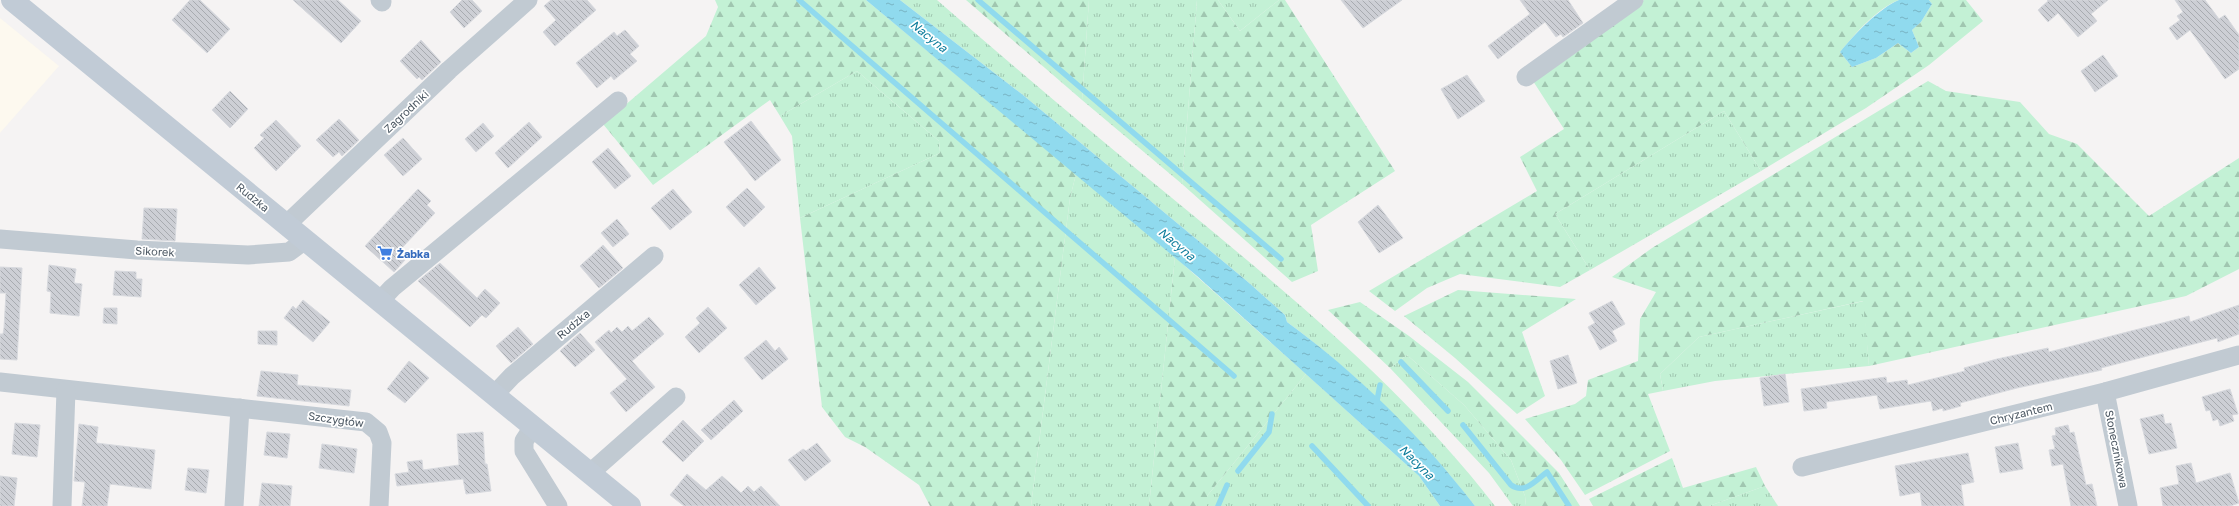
<svg xmlns="http://www.w3.org/2000/svg" width="2239" height="506" viewBox="0 0 2239 506" font-family="'Golos Text',sans-serif">
  <style>
    .commercial { fill: #fdf9ef }
    .grass { fill: url(#grass-tufts) }
    .forest { fill: url(#forest-firs) }
    .water { fill: url(#water-ripples) }
    .lines { fill: none; stroke-linecap: round; stroke-linejoin: round }
    .stream { stroke: #90daee; stroke-width: 5.5 }
    .building { fill: url(#building-back-hatch); stroke: #d7d9de }
    .minor { stroke: #c1cad2; stroke-width: 19 }
    .secondary { stroke: #c1cbd6; stroke-width: 22 }
    .labels { text-anchor: middle; dominant-baseline: central; stroke-width: 3.5; stroke-linejoin: round; paint-order: stroke }
    .street-label { font-size: 11px; fill: #4a5661; stroke: #fff }
    .shop-label { font-size: 11px; font-weight: bold; fill: #366cbe; stroke: #fff; text-anchor: start }
    .water-label { font-size: 12px; font-style: italic; fill: #0c7c9b; stroke: #fff }
  </style>
  <defs>
    <pattern id="grass-tufts" width="24" height="20" patternUnits="userSpaceOnUse"><rect width="24" height="20" fill="#c3f1d5"/><path d="M3 7l-1-3M5 7V3M7 7l1-3M15 17l-1-3M17 17v-4M19 17l1-3" fill="none" stroke="#a0c6b0"/></pattern>
    <pattern id="forest-firs" width="22" height="20" patternUnits="userSpaceOnUse"><rect width="22" height="20" fill="#c3f1d5"/><path d="M5 1l3.5 6h-7zM16 11l3.5 6h-7z" fill="#a0c6b0"/></pattern>
    <pattern id="water-ripples" width="26" height="14" patternUnits="userSpaceOnUse"><rect width="26" height="14" fill="#90daee"/><path d="M2 4q2-2 4 0t4 0M15 11q2-2 4 0t4 0" fill="none" stroke="#78b4c4"/></pattern>
    <pattern id="building-back-hatch" width="6" height="6" patternUnits="userSpaceOnUse"><rect width="6" height="6" fill="#cdcfd5"/><path d="M-1 5l2 2M0 0l6 6M5-1l2 2" fill="none" stroke="#a8abb0"/></pattern>
  </defs>
  <rect width="100%" height="100%" fill="#f5f3f3"/>
  <!-- commercial -->
  <path class="commercial" d="M0,18L59,66L0,133Z"/>
  <!-- grass -->
  <g class="grass">
    <path d="M900,0H937C1014,67 1092,133 1172,198C1286,292 1404,388 1495,506H1475C1423,439 1355,372 1287,322L1285,315L1248,282L1023,95Z"/>
    <path d="M1089,0H1197L1182,184L1082,100Z"/>
    <path d="M1218,0H1279L1240,31Z"/>
    <path d="M857,71L939,141L940,153L800,218L792,136L780,116Z"/>
    <path d="M1724,111L1761,171L1590,270L1555,214Z"/>
    <path d="M1076,174L1175,257L1149,506H1031L1070,198Z"/>
    <path d="M1864,301L1869,366L1715,381L1663,391L1660,374L1699,337Z"/>
    <path d="M1407,355L1464,405L1511,460L1525,496L1526,506H1513L1489,473L1390,368Z"/>
    <path d="M1306,374L1419,476L1440,506H1207V496Z"/>
    <path d="M1765,486L1778,506H1709Z"/>
  </g>
  <!-- forest -->
  <g class="forest">
    <path d="M715,0H866L1076,174L1070,198L1031,506H930L919,485L865,447L845,437L822,407L800,218L940,153L939,141L857,71L780,116L770,100L653,185L603,124L706,36L718,7Z"/>
    <path d="M966,0H1089L1082,100Z"/>
    <path d="M1197,0H1218L1240,31L1279,0H1285L1395,171L1311,225L1318,271L1292,282L1182,184Z"/>
    <path d="M1644,0H1899C1876,9 1856,33 1840,52L1852,67L1876,58L1898,43L1911,53L1919,47L1912,30L1921,22L1932,4L1929,0H1966L1983,21L1929,65L1866,108L1761,171L1724,111L1555,214L1590,270L1560,287L1460,274L1427,288L1395,311L1369,291L1537,191L1520,157L1564,129L1533,81Z"/>
    <path d="M1928,81L1946,91L2020,102L2049,134L2077,144L2149,216L2239,158V269L2186,296L1869,366L1863,301L1699,337L1660,374L1663,391L1648,394L1670,451L1585,495L1561,460L1525,419L1575,404L1586,396L1588,380L1638,361L1640,319L1656,292L1612,277L1652,248Z"/>
    <path d="M1175,257L1306,374L1207,496V506H1149Z"/>
    <path d="M1458,290L1576,299L1522,332L1545,396L1517,414L1455,358L1404,316Z"/>
    <path d="M1360,302L1409,336L1468,382L1559,473L1580,506H1526L1525,496L1511,460L1464,405L1407,355L1390,368L1328,310Z"/>
    <path d="M1672,458L1683,488L1756,467L1765,486L1709,506H1593L1589,499Z"/>
  </g>
  <!-- water -->
  <g class="water">
    <path d="M866,0H900L1023,95L1248,282L1285,315L1287,322C1357,373 1422,437 1475,506H1440L1419,476L1197,276Z"/>
    <path d="M1899,0H1929L1932,4L1921,22L1912,30L1919,47L1911,53L1898,43L1876,58L1852,67L1840,52C1855,34 1878,9 1899,0Z"/>
  </g>
  <g class="lines">
    <!-- stream -->
    <g class="stream">
      <path d="M799,0L1234,376"/>
      <path d="M978,0L1281,259"/>
      <path d="M1401,362L1448,411"/>
      <path d="M1376,406L1380,385"/>
      <path d="M1463,425L1511,485C1525,495 1536,480 1547,472L1569,506"/>
      <path d="M1312,446L1368,506"/>
      <path d="M1238,471L1269,432L1272,414"/>
      <path d="M1218,506L1227,485"/>
    </g>
  </g>
  <!-- building -->
  <g class="building">
    <path d="M190,0H200L230,29L207,53L172,20Z"/>
    <path d="M293,0H338L361,21L341,43Z"/>
    <path d="M462,0H472L482,11L464,28L450,12Z"/>
    <path d="M551,0H587L596,10L555,46L543,32L556,20L544,6Z"/>
    <path d="M1341,0H1402L1363,28Z"/>
    <path d="M1520,0H1568L1583,23L1563,37L1561,34L1556,37L1545,22L1498,59L1488,46L1530,14Z"/>
    <path d="M2047,0H2108L2091,14L2097,21L2078,37L2058,13L2048,22L2038,10L2048,1Z"/>
    <path d="M2175,0H2205L2219,19L2225,15L2239,35V69L2225,79L2190,30L2177,40L2169,28L2180,20L2177,16L2183,12Z"/>
    <path d="M625,30L639,46L630,54L637,61L614,80L611,76L597,88L576,63L614,32L617,36Z"/>
    <path d="M421,40L441,62L422,80L419,77L417,79L400,61Z"/>
    <path d="M2103,55L2118,76L2095,92L2081,71Z"/>
    <path d="M1467,75L1485,101L1458,119L1441,89Z"/>
    <path d="M230,91L248,109L230,128L212,110Z"/>
    <path d="M339,119L359,140L342,156L339,152L333,157L316,140Z"/>
    <path d="M276,120L301,146L276,171L254,148L264,138L260,135Z"/>
    <path d="M751,121L781,160L755,181L724,142Z"/>
    <path d="M529,122L542,137L508,168L495,153Z"/>
    <path d="M483,123L494,136L476,152L465,139Z"/>
    <path d="M403,138L422,159L403,176L384,155Z"/>
    <path d="M608,148L631,176L615,189L592,162Z"/>
    <path d="M747,188L765,207L744,227L726,207Z"/>
    <path d="M418,189L431,201L427,205L435,213L397,253L405,260L394,272L365,246Z"/>
    <path d="M673,189L692,212L670,230L651,208Z"/>
    <path d="M1378,205L1403,238L1379,253L1358,222Z"/>
    <path d="M144,208L177,209L175,241L142,239Z"/>
    <path d="M617,219L629,234L613,247L601,233Z"/>
    <path d="M603,245L623,268L599,288L580,266Z"/>
    <path d="M440,263L477,298L485,289L500,303L486,318L482,315L470,327L418,281Z"/>
    <path d="M49,265L76,269L74,283L82,284L79,316L50,313L51,292L47,291Z"/>
    <path d="M0,267L22,268L17,360L0,359V334H3L4,328L6,293H0Z"/>
    <path d="M759,267L776,288L756,305L739,285Z"/>
    <path d="M115,271L136,272V279H142L141,297L113,295Z"/>
    <path d="M303,300L330,322L313,342L284,318L293,306L296,309Z"/>
    <path d="M1612,301L1625,324L1612,331L1617,341L1600,350L1588,327L1595,323L1589,313Z"/>
    <path d="M2239,305V334L2218,342L2217,338L2101,368L2102,370L2088,373L2017,388L1960,403L1961,406L1943,411V408L1933,411L1931,401L1880,409L1877,395L1826,402L1827,408L1804,411L1801,389L1886,377L1887,383L1907,380L1908,385L1965,371L1964,368L1997,359L2048,348L2049,352L2182,318L2189,316L2190,322Z"/>
    <path d="M708,307L727,328L699,353L685,337L700,323L696,318Z"/>
    <path d="M104,308H117V324L103,323Z"/>
    <path d="M649,317L664,334L632,361L655,387L626,412L610,393L627,379L595,342L609,330L611,333L617,327L622,332L628,326L632,331Z"/>
    <path d="M518,327L533,344L511,363L496,346Z"/>
    <path d="M258,331H277V345L258,344Z"/>
    <path d="M580,333L595,350L575,367L560,351Z"/>
    <path d="M766,340L775,351L779,347L788,359L762,380L744,358Z"/>
    <path d="M1568,355L1577,383L1558,389L1550,361Z"/>
    <path d="M409,361L429,378L405,403L387,389Z"/>
    <path d="M261,371L298,375L297,385L351,390L349,406L257,396Z"/>
    <path d="M1785,374L1789,402L1764,406L1760,378Z"/>
    <path d="M2230,389L2238,414L2232,415L2234,421L2220,426L2218,419L2213,421L2210,410L2206,411L2202,397Z"/>
    <path d="M734,400L743,411L711,440L701,430Z"/>
    <path d="M2163,414L2165,424L2171,423L2177,448L2149,454L2140,419Z"/>
    <path d="M683,420L704,441L683,462L662,442Z"/>
    <path d="M15,423L40,425L37,457L12,454Z"/>
    <path d="M79,424L98,427L96,443L155,450L151,489L110,484L107,506H82L85,482L74,481Z"/>
    <path d="M2068,425L2070,433L2074,432L2086,485L2092,484L2097,506H2071L2063,464L2052,466L2049,450L2055,449L2052,436L2056,435L2055,428Z"/>
    <path d="M267,432L290,434L287,458L264,455Z"/>
    <path d="M483,432L485,464H487L491,491L466,494L463,479L397,486L395,474L409,472L407,462L422,460L423,470L459,465L457,434Z"/>
    <path d="M817,443L831,461L805,481L788,460L803,449L806,451Z"/>
    <path d="M2018,443L2023,469L2000,473L1995,447Z"/>
    <path d="M322,444L357,449L354,473L319,468Z"/>
    <path d="M1968,453L1974,482L1961,485L1964,506H1922L1920,492L1900,496L1895,466Z"/>
    <path d="M2191,463L2196,483L2230,473L2239,503L2230,506H2163L2160,488L2179,484L2176,466Z"/>
    <path d="M188,468L209,470L206,493L185,490Z"/>
    <path d="M687,474L706,490L722,476L741,493L748,486L754,492L761,486L780,506H684L670,495Z"/>
    <path d="M0,476L17,478L14,506H0Z"/>
    <path d="M262,483L292,486L290,506H259Z"/>
  </g>
  <g class="lines">
    <!-- minor -->
    <g class="minor">
      <path d="M380,0L382,2"/>
      <path d="M1526,77L1634,0"/>
      <path d="M286,225L449,70L528,0"/>
      <path d="M0,239L137,250L248,255L289,252L305,240"/>
      <path d="M380,301L392,288L618,101"/>
      <path d="M0,382L366,422L378,432L382,443L379,506"/>
      <path d="M2105,392L2128,506"/>
      <path d="M494,395L512,376L654,256"/>
      <path d="M533,427L524,441V451L558,506"/>
      <path d="M1802,467L2105,392L2239,355"/>
      <path d="M590,473L676,397"/>
      <path d="M62,506L66,390"/>
      <path d="M234,506L240,408"/>
    </g>
    <!-- secondary -->
    <path class="secondary" d="M12,0L630,506"/>
  </g>
  <!-- icons -->
  <defs>
    <symbol id="supermarket-bare" viewBox="-9 -9 18 18"><path d="M-6-5.5h2.5l.6 2H6L4.5 2H-2.5L-4.4-4H-6ZM-1.5 3.2a1.3 1.3 0 1 0 .1 0ZM3 3.2a1.3 1.3 0 1 0 .1 0Z" fill="#3f7fe0" stroke="#fff" stroke-width="2.5" paint-order="stroke"/></symbol>
  </defs>
  <g fill-rule="evenodd">
    <use href="#supermarket-bare" x="374" y="242" width="22" height="22"/>
  </g>
  <g class="labels">
    <!-- street labels -->
    <g class="street-label">
      <text transform="translate(406 111) rotate(-43)">Zagrodniki</text>
      <text transform="translate(253 197) rotate(39)">Rudzka</text>
      <text transform="translate(155 251) rotate(3)">Sikorek</text>
      <text transform="translate(573 324) rotate(-40)">Rudzka</text>
      <text transform="translate(2021 413) rotate(-14)">Chryzantem</text>
      <text transform="translate(336 419) rotate(8)">Szczygłów</text>
      <text transform="translate(2117 449) rotate(79)">Słonecznikowa</text>
    </g>
    <!-- shop labels -->
    <g class="shop-label">
      <text x="397" y="253">Żabka</text>
    </g>
    <!-- water labels -->
    <g class="water-label">
      <text transform="translate(929 36) rotate(39)">Nacyna</text>
      <text transform="translate(1177 244) rotate(40)">Nacyna</text>
      <text transform="translate(1417 462) rotate(45)">Nacyna</text>
    </g>
  </g>
</svg>
